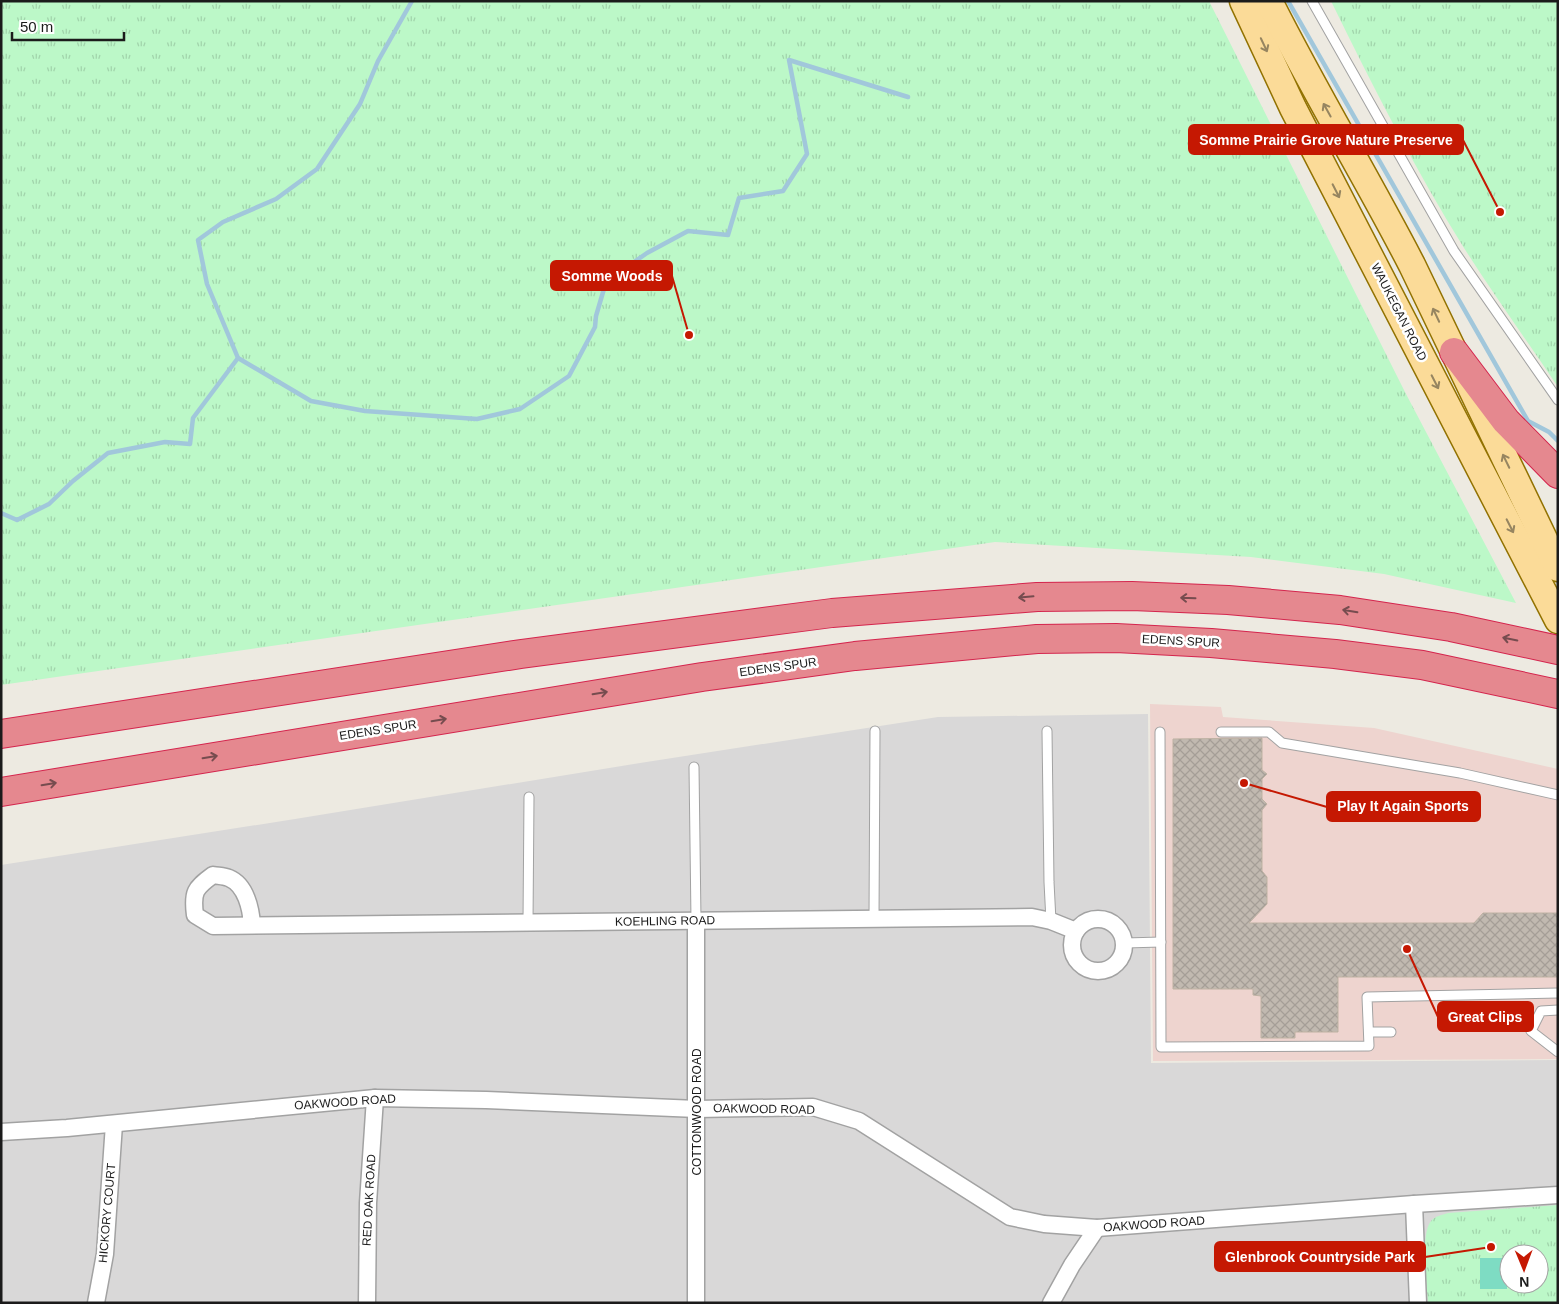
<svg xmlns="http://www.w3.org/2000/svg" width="1559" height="1304" viewBox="0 0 1559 1304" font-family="Arial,sans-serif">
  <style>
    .residential { fill: #d9d8d8; fill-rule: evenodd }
    .commercial { fill: #eed4cf }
    .park { fill: url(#park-tufts); fill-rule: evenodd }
    .pitch { fill: #7edcc3 }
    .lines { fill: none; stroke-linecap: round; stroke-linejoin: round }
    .stream { stroke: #a1c7db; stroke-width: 4.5 }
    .building { fill: url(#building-cross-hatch); stroke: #beb2a3 }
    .lane-casing { stroke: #a2a2a2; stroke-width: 11 }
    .street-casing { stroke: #a2a2a2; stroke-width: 19 }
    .primary-casing { stroke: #927201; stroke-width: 29 }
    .highway-casing { stroke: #d4254d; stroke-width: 30 }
    .lane { stroke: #fff; stroke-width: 9 }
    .street { stroke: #fff; stroke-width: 16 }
    .primary { stroke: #fbdb98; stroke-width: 26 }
    .highway { stroke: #e5888f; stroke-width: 28 }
    .oneway { stroke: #968560 }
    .oneway2 { stroke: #764c4f }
    .labels { text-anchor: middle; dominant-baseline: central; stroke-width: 5; stroke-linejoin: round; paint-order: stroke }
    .street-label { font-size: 12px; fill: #1b1b1b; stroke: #fff }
    .leader { fill: none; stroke: #c51802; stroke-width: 2 }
    .callout-dot { fill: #c51802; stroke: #fff; stroke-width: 2 }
    .callout { fill: #c51802; stroke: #c51802; stroke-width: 2 }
    .callout-label { font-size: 14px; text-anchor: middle; font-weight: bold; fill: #fff }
  </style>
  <defs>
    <pattern id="park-tufts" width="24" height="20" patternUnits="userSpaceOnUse" patternTransform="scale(1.25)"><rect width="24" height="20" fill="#bcf8c8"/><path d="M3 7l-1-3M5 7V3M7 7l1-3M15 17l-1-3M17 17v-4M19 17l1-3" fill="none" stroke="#a1d4ab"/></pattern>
    <pattern id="building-cross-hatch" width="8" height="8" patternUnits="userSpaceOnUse" patternTransform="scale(1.25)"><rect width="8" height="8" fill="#c1b9b0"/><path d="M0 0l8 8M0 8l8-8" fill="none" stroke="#a59e97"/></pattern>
  </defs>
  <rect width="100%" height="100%" fill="#edeae1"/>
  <!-- residential -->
  <path class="residential" d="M1148,714L1151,1063L1558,1060V1303H1V865L295,819L640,763L938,717ZM1509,1254H1539V1284H1509Z"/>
  <!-- commercial -->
  <path class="commercial" d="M1150,704L1221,707L1223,717L1374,728L1558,769V1059L1153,1061Z"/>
  <!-- park -->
  <g class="park">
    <path d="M1,1H1209L1406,394L1516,603L1384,574L1251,557L995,542L1,685Z"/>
    <path d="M1331,1H1558V387C1527,341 1494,295 1464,248C1415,169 1372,85 1331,1Z"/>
    <path d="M1558,1205V1303H1428C1427,1285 1420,1234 1431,1221C1435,1216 1442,1215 1448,1213ZM1509,1254H1539V1284H1509Z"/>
  </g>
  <!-- pitch -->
  <rect class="pitch" x="1480" y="1258" width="27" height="31"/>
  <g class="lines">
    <!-- stream -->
    <g class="stream">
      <path d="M412,1L378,61L360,104L317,169L276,199L223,222L198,240L207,284L238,358L311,401L365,411L477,419L520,409L569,376L595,327L596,316L606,282L647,253L688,231L728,235L739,198L783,191L807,154L789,60L908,97"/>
      <path d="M1288,1L1528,421L1549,432L1558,441"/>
      <path d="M1,513L17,520L49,504L73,481L108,453L165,442L190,444L193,418L238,358"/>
    </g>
  </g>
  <!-- building -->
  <path class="building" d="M1262,738V770L1267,774L1262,779V799L1267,804L1262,810V871L1267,877V904L1249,923H1474L1483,913H1558V977H1338V1032H1295V1038H1261V996L1253,995V989H1173V739Z"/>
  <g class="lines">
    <defs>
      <g id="lane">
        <path d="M1312,1L1454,251L1558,400"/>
        <path d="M1047,731L1049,882L1051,921"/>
        <path d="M1160,732L1161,1047L1369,1046L1367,997L1558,993"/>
        <path d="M1221,732H1269L1282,743L1460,773L1558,795"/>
        <path d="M694,767L696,920"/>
        <path d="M874,919L875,731"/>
        <path d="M528,922L529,797"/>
        <path d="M1125,943L1161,942"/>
        <path d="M1558,1010L1541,1011L1531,1031L1558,1052"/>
        <path d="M1369,1032H1391"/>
      </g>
      <g id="street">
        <circle cx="1098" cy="945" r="26"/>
        <path d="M696,920V1303"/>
        <path d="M252,925C251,909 246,885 229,878C224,876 218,876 213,875C195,888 192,892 195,915L213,926L1032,917L1051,921L1076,931"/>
        <path d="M1,1132L67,1128L375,1098L486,1100L697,1109L813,1107L859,1121L1010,1217L1044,1224L1097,1228L1414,1204L1558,1195"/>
        <path d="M1414,1204L1418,1303"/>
        <path d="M96,1303L105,1254L114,1124"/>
        <path d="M367,1303L368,1203L375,1098"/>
        <path d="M1051,1303L1072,1265L1097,1228"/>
      </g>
      <g id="primary">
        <path d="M1243,1L1293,108L1558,620"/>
        <path d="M1269,1C1314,91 1366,176 1412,265L1558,568"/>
      </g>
      <g id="highway">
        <path d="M1454,352L1506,421L1558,474"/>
        <path d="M1,734L521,654L832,613L1037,597L1132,596L1228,600L1340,610L1451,627L1558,650"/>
        <path d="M1,792L702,677L855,656L1037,639L1116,638L1211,643L1335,654L1422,665L1558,694"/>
      </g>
    </defs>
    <!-- lane casing -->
    <use href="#lane" class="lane-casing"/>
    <!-- street casing -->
    <use href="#street" class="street-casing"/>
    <!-- primary casing -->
    <use href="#primary" class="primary-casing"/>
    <!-- highway casing -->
    <use href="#highway" class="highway-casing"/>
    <!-- lane -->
    <use href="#lane" class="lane"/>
    <!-- street -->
    <use href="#street" class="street"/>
    <!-- primary -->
    <use href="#primary" class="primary"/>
    <!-- highway -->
    <use href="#highway" class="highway"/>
  </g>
  <!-- one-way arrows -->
  <defs><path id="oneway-shaft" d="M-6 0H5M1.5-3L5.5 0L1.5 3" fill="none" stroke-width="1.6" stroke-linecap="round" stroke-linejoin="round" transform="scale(1.25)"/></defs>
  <g class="oneway">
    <use href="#oneway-shaft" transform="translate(1264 45) rotate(65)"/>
    <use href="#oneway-shaft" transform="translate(1327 110) rotate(-119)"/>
    <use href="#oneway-shaft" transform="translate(1336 191) rotate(63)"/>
    <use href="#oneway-shaft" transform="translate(1436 315) rotate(-115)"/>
    <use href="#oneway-shaft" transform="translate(1435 382) rotate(63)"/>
    <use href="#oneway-shaft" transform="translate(1506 461) rotate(-116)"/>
    <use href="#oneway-shaft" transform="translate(1510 526) rotate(63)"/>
  </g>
  <g class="oneway2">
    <use href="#oneway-shaft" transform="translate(1026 597) rotate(175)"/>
    <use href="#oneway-shaft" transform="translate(1188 598) rotate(-178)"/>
    <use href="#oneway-shaft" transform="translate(1350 611) rotate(-171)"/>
    <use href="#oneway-shaft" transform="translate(1510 639) rotate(-168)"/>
    <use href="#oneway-shaft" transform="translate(600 693) rotate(-9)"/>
    <use href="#oneway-shaft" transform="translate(439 720) rotate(-9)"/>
    <use href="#oneway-shaft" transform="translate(210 757) rotate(-9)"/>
    <use href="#oneway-shaft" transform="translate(49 784) rotate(-9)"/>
  </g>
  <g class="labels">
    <!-- street labels -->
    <g class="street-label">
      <text transform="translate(1399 312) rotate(63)">WAUKEGAN ROAD</text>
      <text transform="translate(1181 641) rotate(3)">EDENS SPUR</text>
      <text transform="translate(778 667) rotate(-8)">EDENS SPUR</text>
      <text transform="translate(378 730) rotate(-9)">EDENS SPUR</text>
      <text transform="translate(665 921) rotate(-1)">KOEHLING ROAD</text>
      <text transform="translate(345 1102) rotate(-4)">OAKWOOD ROAD</text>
      <text transform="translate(764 1109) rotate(1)">OAKWOOD ROAD</text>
      <text transform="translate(697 1112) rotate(-90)">COTTONWOOD ROAD</text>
      <text transform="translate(369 1200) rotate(-87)">RED OAK ROAD</text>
      <text transform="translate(107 1213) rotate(-85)">HICKORY COURT</text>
      <text transform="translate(1154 1224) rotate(-4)">OAKWOOD ROAD</text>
    </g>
  </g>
  <!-- callouts -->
  <path class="leader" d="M1500 212L1463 140M689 335L672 276M1244 783L1327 807M1407 949L1438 1017M1491 1247L1425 1257"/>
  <g class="callout-dot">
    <circle cx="1500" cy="212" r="5"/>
    <circle cx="689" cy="335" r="5"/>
    <circle cx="1244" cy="783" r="5"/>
    <circle cx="1407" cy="949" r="5"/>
    <circle cx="1491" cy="1247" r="5"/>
  </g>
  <g class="callout">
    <rect x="1189" y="125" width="274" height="29" rx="5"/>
    <rect x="551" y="261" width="121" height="29" rx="5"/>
    <rect x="1327" y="792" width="153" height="29" rx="5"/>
    <rect x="1438" y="1002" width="95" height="29" rx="5"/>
    <rect x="1215" y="1242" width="210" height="29" rx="5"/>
  </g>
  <g class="callout-label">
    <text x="1326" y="145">Somme Prairie Grove Nature Preserve</text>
    <text x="612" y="281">Somme Woods</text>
    <text x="1403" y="811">Play It Again Sports</text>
    <text x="1485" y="1022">Great Clips</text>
    <text x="1320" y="1262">Glenbrook Countryside Park</text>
  </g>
  <!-- border -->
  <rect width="1559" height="1304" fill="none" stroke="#1b1b1b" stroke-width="5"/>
  <!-- north arrow -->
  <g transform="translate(1524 1269) rotate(179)"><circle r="24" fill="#ffffff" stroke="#a4a4a4"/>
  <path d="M0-4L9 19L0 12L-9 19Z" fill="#c51802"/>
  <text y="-8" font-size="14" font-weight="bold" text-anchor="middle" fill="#1b1b1b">N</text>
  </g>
  <!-- scale -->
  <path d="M12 32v8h112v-8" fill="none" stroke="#1b1b1b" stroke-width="2.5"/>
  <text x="20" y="32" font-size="15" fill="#1b1b1b" stroke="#ffffff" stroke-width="4" paint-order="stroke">50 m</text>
</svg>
